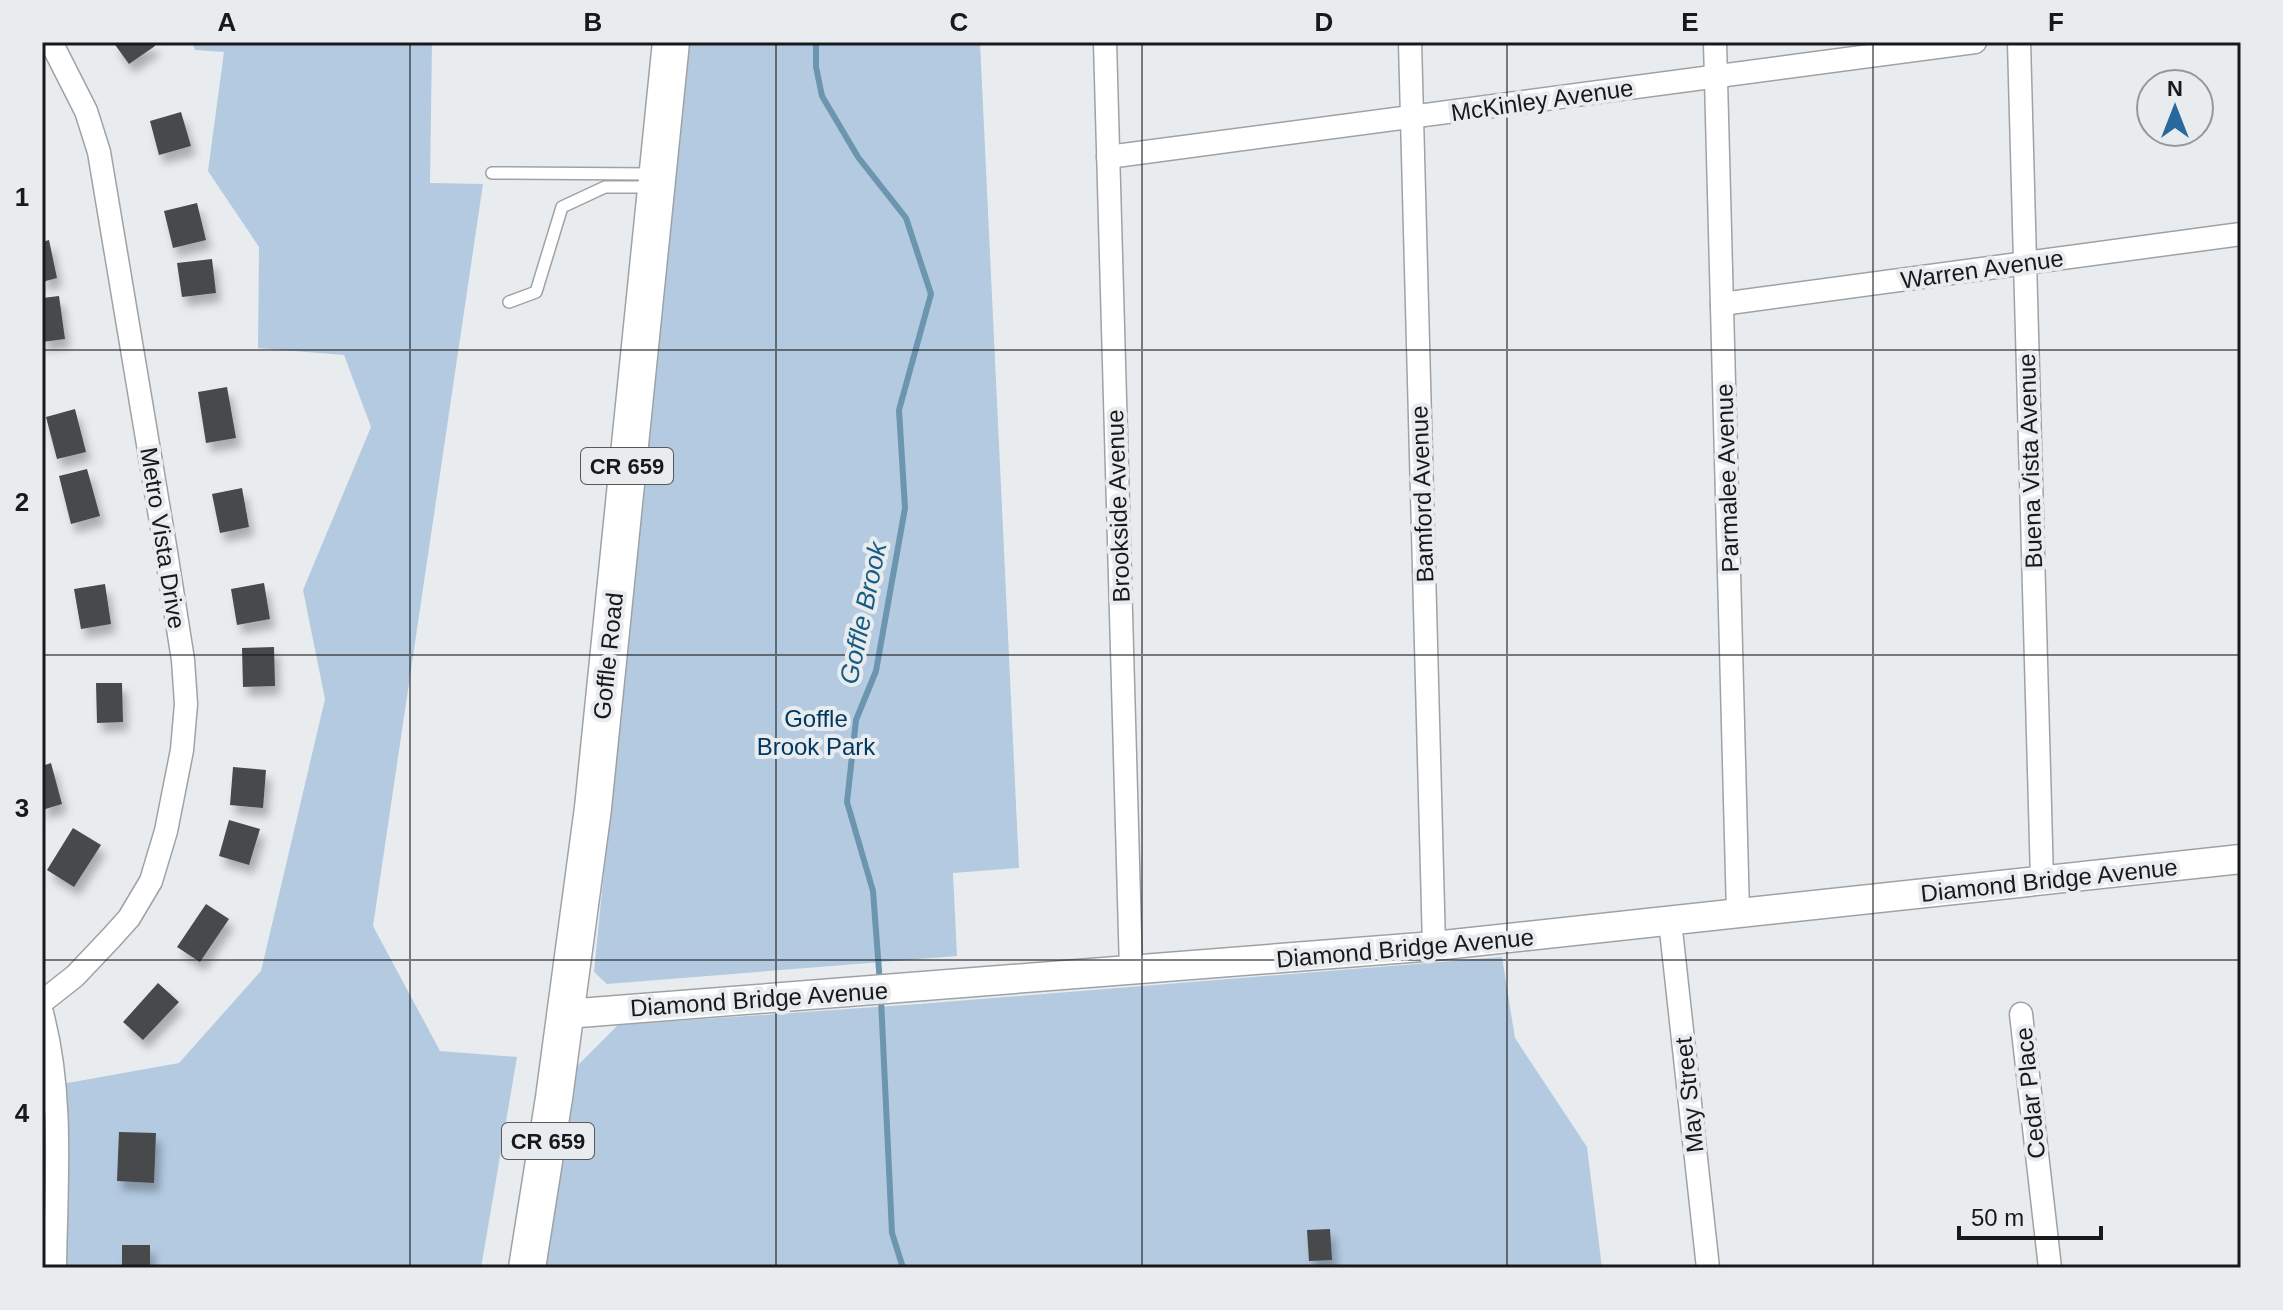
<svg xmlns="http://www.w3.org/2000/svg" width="2283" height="1310" viewBox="0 0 2283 1310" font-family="Helvetica,sans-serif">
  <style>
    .green { fill: #b3cae1 }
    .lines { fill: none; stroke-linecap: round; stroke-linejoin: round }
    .stream { stroke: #6c95b0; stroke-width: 6 }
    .building { fill: #47494b; filter: url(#shadow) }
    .service-casing { stroke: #9fa2a5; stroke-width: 14 }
    .minor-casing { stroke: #9fa2a5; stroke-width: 25 }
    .tertiary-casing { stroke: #9fa2a5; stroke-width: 31 }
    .primary-casing { stroke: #9fa2a5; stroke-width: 39 }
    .service { stroke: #fff; stroke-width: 11 }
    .minor { stroke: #fff; stroke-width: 22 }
    .tertiary { stroke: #fff; stroke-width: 28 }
    .primary { stroke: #fff; stroke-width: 36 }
    .grid { fill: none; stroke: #18191a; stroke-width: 2; stroke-opacity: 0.55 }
    .labels { text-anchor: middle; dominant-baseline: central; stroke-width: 8; stroke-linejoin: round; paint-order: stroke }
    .shield { fill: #e9ecee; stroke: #57585a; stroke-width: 2 }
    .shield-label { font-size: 22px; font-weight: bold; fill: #18191a }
    .street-label { font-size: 24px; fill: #18191a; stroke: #e9ecee }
    .park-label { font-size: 24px; fill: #003862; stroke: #e9ecee }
    .water-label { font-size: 26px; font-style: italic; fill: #175c82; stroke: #e9ecee }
    .neatline { fill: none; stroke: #18191a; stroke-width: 3 }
    .grid-label { font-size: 26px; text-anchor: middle; font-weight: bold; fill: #18191a }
  </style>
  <defs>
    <filter id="shadow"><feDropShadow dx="5" dy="9" stdDeviation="4" flood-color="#0004"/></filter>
  </defs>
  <rect width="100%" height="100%" fill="#e9ecee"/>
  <!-- green -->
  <g class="green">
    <path d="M192,42H432L430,183L483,184L373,926L440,1051L517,1057L481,1268H61V1084L42,1086V1022L62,1084L179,1063L261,971L325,699L303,590L371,427L344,355L258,348L259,247L208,171L224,52L195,50Z"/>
    <path d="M686,42H980L1019,868L953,873L957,956L607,984L594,972Z"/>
    <path d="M1502,957L1515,1038L1587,1147L1602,1268H540L577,1066L618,1025L919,1004Z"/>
  </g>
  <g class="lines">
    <!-- stream -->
    <g class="stream">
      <path d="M816,42V67L822,96L858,157L906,218L931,294L899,410L905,508L876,671L856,720L847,802L873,891L880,984"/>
      <path d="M881,999L892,1233L903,1268"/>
    </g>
  </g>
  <!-- building -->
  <g class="building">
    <path d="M113,42H152L155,46L129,64Z"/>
    <path d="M181,112L191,146L159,155L150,121Z"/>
    <path d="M197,203L206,240L173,248L164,211Z"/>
    <path d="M49,240L57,278L42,282V242Z"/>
    <path d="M212,259L216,293L182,297L177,263Z"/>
    <path d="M59,296L65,339L42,342V298Z"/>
    <path d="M227,387L236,438L206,443L198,392Z"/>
    <path d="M75,409L86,452L57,459L46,417Z"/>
    <path d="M87,469L100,516L71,524L59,476Z"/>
    <path d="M242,488L249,527L220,533L212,494Z"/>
    <path d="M264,583L270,619L237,625L231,589Z"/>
    <path d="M105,584L111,624L81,629L74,589Z"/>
    <path d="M274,647L275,686L243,687L242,648Z"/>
    <path d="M96,683H122L123,722L97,723Z"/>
    <path d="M51,763L62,804L42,810V766Z"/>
    <path d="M233,767L266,770L263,808L230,805Z"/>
    <path d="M229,820L260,829L249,865L219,856Z"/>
    <path d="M73,828L101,845L74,887L47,870Z"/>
    <path d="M206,904L229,919L200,962L177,947Z"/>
    <path d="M158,983L179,1002L143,1040L123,1022Z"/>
    <path d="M119,1132L156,1133L154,1183L117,1181Z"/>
    <path d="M1330,1229L1332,1260L1309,1261L1307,1230Z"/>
    <rect x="122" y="1245" width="28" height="23"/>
  </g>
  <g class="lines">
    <defs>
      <g id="service">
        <path d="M492,173L651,174"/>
        <path d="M509,302L536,292L562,207L605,187H651"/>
      </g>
      <g id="minor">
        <path d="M1105,42L1131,970"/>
        <path d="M1410,42L1434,946"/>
        <path d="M1715,42L1738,913"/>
        <path d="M2019,42L2042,880"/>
        <path d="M1108,157L1975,42"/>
        <path d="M1722,304L2241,234"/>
        <path d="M1670,921L1708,1268"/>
        <path d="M42,1002L75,976L111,938L129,918L151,881L166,831L182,750L186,704L183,660L166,552L99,152L86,111L51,42"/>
        <path d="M42,1013C64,1096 56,1183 55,1268"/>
        <path d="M2021,1014L2050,1268"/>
      </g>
      <path id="tertiary" d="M566,1014L1434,946L2241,859"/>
      <path id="primary" d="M527,1268L554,1098L593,808L671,42"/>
    </defs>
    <!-- service casing -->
    <use href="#service" class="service-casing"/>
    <!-- minor casing -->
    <use href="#minor" class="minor-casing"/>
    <!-- tertiary casing -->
    <use href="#tertiary" class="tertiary-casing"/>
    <!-- primary casing -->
    <use href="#primary" class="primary-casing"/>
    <!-- service -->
    <use href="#service" class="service"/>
    <!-- minor -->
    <use href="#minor" class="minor"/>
    <!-- tertiary -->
    <use href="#tertiary" class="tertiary"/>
    <!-- primary -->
    <use href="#primary" class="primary"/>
  </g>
  <!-- grid -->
  <path class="grid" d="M410,42V1268M776,42V1268M1142,42V1268M1507,42V1268M1873,42V1268M42,350H2241M42,655H2241M42,960H2241"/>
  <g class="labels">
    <!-- shield labels -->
    <g class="shield">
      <rect x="581" y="448" width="92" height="36" rx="6"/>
      <rect x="502" y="1123" width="92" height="36" rx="6"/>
    </g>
    <g class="shield-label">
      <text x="627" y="466">CR 659</text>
      <text x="548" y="1141">CR 659</text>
    </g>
    <!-- street labels -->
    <g class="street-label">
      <text transform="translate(1542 100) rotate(-8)">McKinley Avenue</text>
      <text transform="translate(1982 269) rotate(-8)">Warren Avenue</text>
      <text transform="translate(2030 461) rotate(-92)">Buena Vista Avenue</text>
      <text transform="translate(1727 478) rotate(-92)">Parmalee Avenue</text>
      <text transform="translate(1422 494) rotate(-92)">Bamford Avenue</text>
      <text transform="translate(1118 506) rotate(-92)">Brookside Avenue</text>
      <text transform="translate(163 538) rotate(81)">Metro Vista Drive</text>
      <text transform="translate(608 656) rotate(-84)">Goffle Road</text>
      <text transform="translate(2049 880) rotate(-6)">Diamond Bridge Avenue</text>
      <text transform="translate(1405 948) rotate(-5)">Diamond Bridge Avenue</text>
      <text transform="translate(759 999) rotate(-4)">Diamond Bridge Avenue</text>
      <text transform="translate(2030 1093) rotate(-96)">Cedar Place</text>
      <text transform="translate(1689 1095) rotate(-96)">May Street</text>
    </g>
    <!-- park labels -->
    <g class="park-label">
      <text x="816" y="718">Goffle<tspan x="816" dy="28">Brook Park</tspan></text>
    </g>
    <!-- water labels -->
    <g class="water-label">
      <text transform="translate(863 613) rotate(-78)">Goffle Brook</text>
    </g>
  </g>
  <!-- border -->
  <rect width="2283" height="1310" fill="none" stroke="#e9ecee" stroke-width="88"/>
  <!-- north arrow -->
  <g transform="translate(2175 108)"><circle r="38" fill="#e9ecee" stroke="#959899" stroke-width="2"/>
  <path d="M0-6L14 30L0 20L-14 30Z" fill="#27699f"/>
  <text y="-12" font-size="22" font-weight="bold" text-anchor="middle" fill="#18191a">N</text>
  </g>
  <!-- scale -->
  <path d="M1959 1226v12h142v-12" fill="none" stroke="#18191a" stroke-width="4"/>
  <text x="1971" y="1226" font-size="24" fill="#18191a" stroke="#e9ecee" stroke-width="6" paint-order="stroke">50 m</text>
  <rect x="44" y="44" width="2195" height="1222" class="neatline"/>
  <g class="grid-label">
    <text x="227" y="31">A</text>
    <text x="593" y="31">B</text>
    <text x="959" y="31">C</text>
    <text x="1324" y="31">D</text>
    <text x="1690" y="31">E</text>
    <text x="2056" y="31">F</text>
    <text x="22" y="206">1</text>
    <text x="22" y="511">2</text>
    <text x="22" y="817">3</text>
    <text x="22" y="1122">4</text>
  </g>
</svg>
